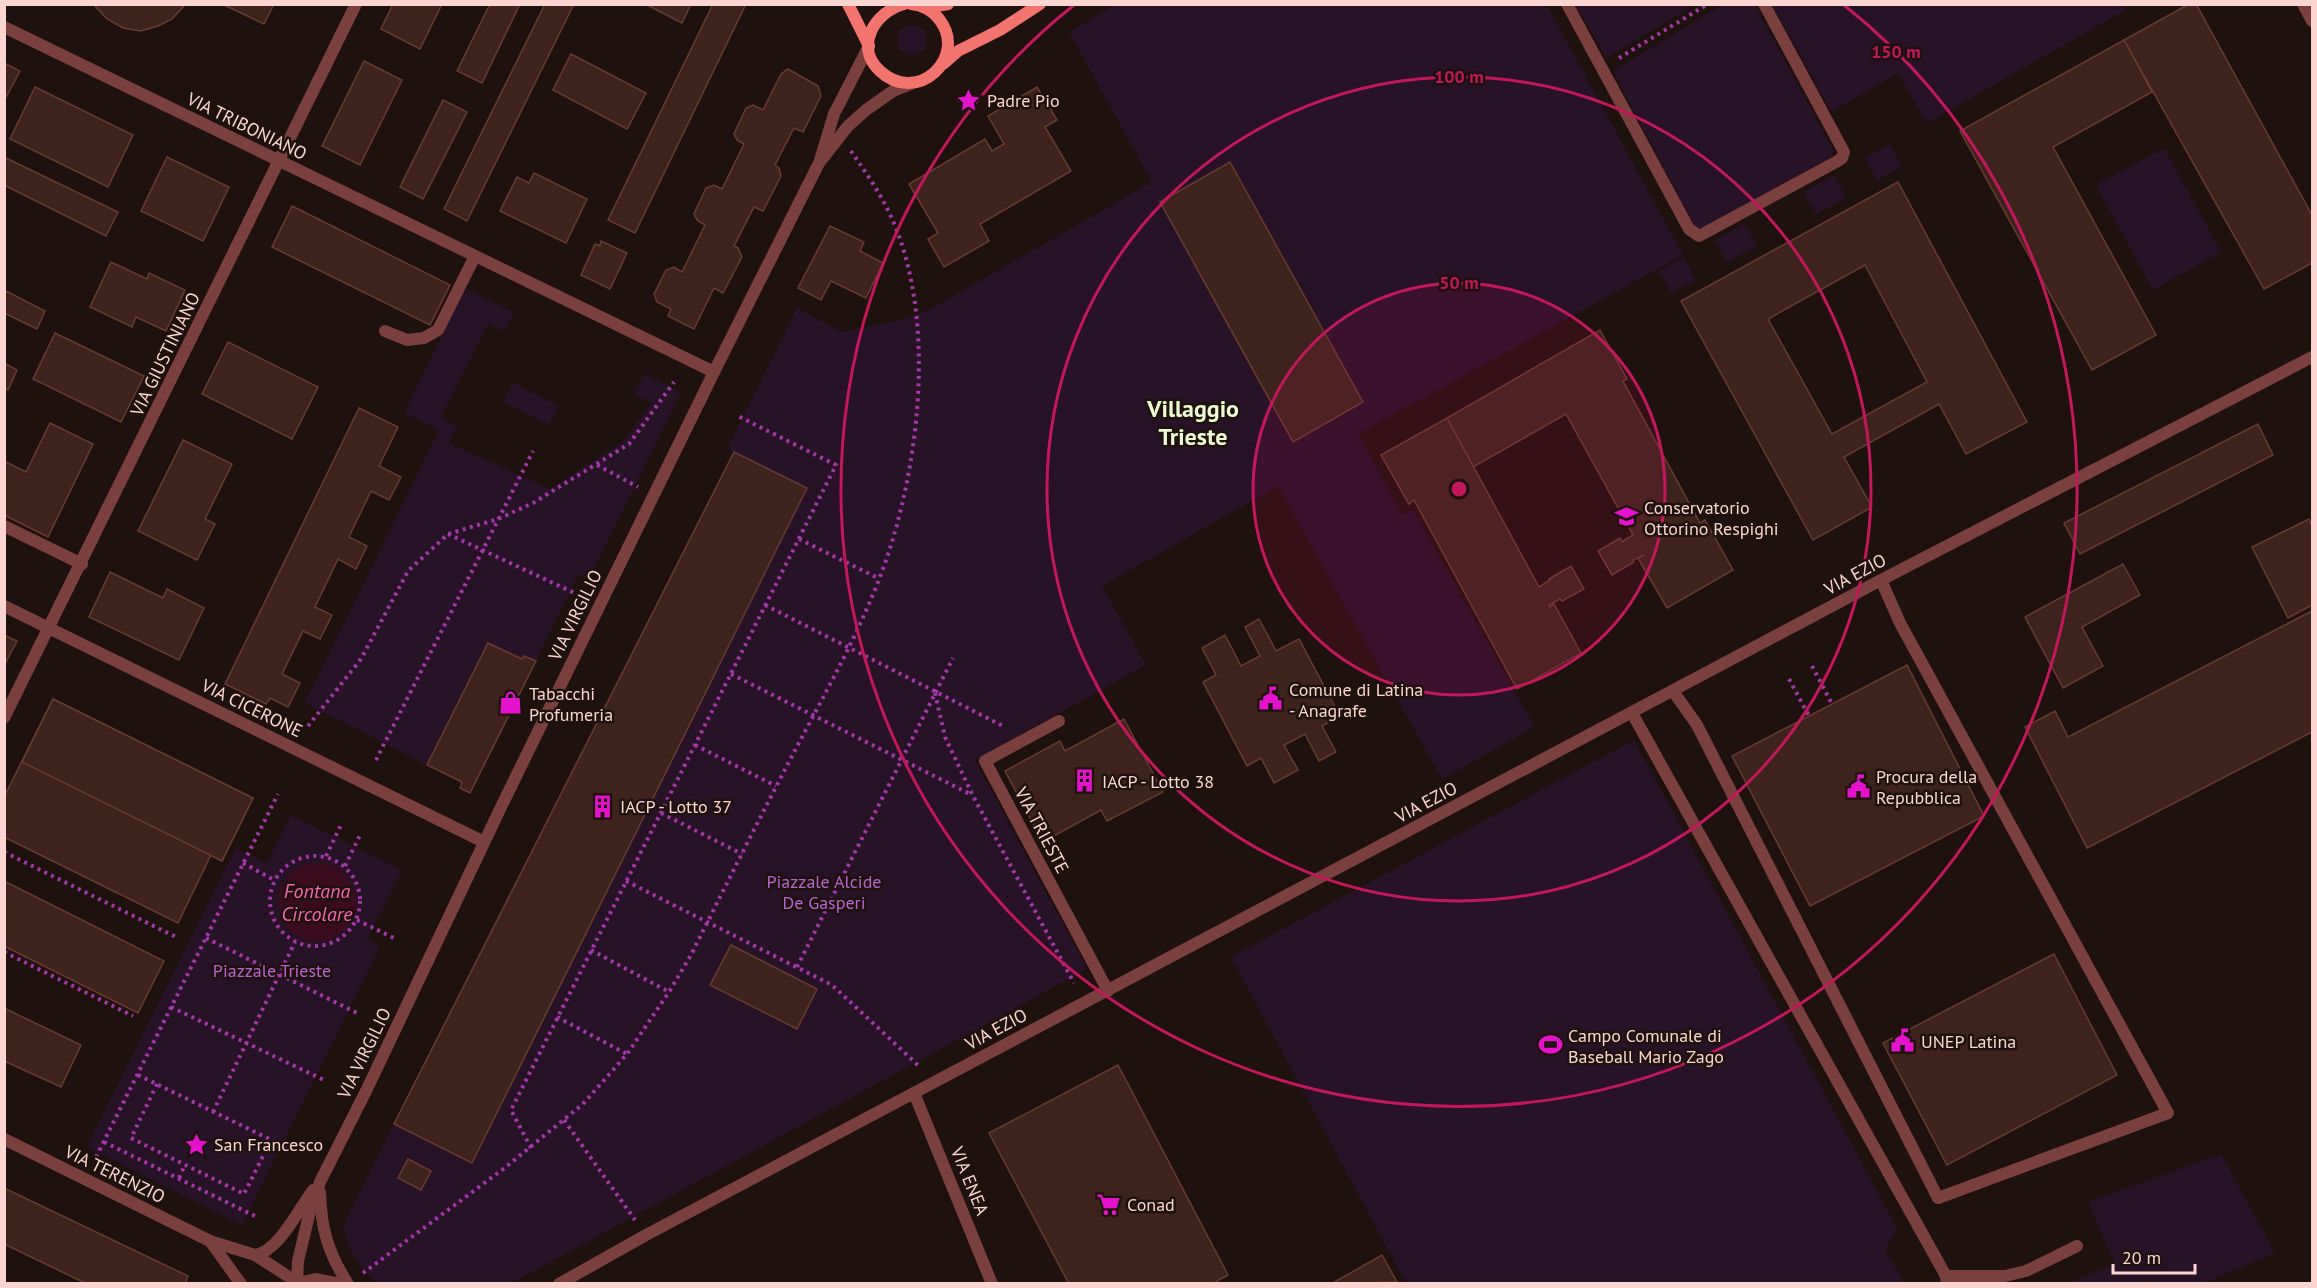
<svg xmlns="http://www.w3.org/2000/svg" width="2317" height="1288" viewBox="0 0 2317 1288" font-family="'PT Sans',sans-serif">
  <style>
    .green { fill: #281228 }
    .water { fill: #390d1d }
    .building { fill: #3e231c; stroke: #683b30; stroke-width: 1.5; fill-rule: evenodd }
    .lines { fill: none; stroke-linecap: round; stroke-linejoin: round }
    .path { stroke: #a237a8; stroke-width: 4; stroke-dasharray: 3 4.5; stroke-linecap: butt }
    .service { stroke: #7a403d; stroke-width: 12 }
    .minor { stroke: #7a403d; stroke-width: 12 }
    .secondary { stroke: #f3736f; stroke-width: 12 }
    .ring { fill: none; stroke: #c2185b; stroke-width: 3 }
    .labels { text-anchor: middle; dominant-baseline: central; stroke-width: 5; stroke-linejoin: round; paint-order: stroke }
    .poi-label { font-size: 18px; fill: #fbd5d0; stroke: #1f110e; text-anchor: start }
    .street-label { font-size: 18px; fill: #fbd5d0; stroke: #1f110e }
    .park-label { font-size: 18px; fill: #b962d5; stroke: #1f110e }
    .water-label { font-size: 20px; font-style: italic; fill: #f366b0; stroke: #1f110e }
    .district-label { font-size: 24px; font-weight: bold; fill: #ecfbd2; stroke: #1f110e }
    .centre { fill: #c2185b; stroke: #1f110e; stroke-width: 3 }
    .ring-label { font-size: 18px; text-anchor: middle; font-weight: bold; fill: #c2185b; stroke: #1f110e; stroke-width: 5; stroke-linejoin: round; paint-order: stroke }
  </style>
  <rect width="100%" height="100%" fill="#1f110e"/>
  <!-- green -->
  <g class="green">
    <path d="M2123,4L2126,10L1927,123L1898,73L1832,112L1772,5Z"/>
    <path d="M1115,5H1547L1683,255L1358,434L1402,515L1413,510L1535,727L1442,779L1278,486L1102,586L1146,665L975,760L1087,969L512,1283H377C359,1269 345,1248 344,1224L394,1124L473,1162L807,489L727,449L797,308L842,332L902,320L932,308L1152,182L1069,32Z"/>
    <path d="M1576,5H1695L1606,58Z"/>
    <path d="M1722,5H1755L1833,150L1832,157L1703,228L1698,229L1693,225L1613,71Z"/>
    <circle cx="912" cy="40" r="15"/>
    <path d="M1890,144L1902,167L1877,180L1865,158Z"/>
    <path d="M2164,148L2221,252L2153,290L2096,185Z"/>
    <path d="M1834,175L1846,198L1816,214L1804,192Z"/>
    <path d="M1745,224L1757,246L1727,262L1715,240Z"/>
    <path d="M1684,258L1696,280L1671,293L1659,271Z"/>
    <path d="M465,289L514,312L504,331L488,324L441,417L457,426L449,443L550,489L623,441L651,403L634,394L644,374L681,392L589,579L578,575L536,661L524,656L522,659L488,643L427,765L305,703L439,430L404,413Z"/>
    <path d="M513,383L559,406L549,425L503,402Z"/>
    <path d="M1634,740L1897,1228L1885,1250L1905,1283H1406L1231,957Z"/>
    <path d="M291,815L402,870L367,940L380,947L242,1225L87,1147L236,848L267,863Z"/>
    <path d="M2221,1154L2275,1253L2204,1283H2068L2115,1264L2088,1202Z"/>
  </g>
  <!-- water -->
  <circle class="water" cx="317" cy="902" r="39"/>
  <!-- building -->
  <g class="building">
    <path d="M93,4H186L172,19L158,26L141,31L123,28L107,19Z"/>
    <path d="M222,4H274L264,24Z"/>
    <path d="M393,4H442L420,49L381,29Z"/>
    <path d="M490,4H520L482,83L457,71Z"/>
    <path d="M545,4H574L467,221L444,209Z"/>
    <path d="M645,4H691L682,23Z"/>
    <path d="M713,4H746L635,233L608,220Z"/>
    <path d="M2189,4H2196L2312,215V263L2264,289L2124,40Z"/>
    <path d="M2124,40L2152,92L2053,147L2156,335L2092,370L1960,131Z"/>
    <path d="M571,54L646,93L627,129L553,90Z"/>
    <path d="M364,61L402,80L360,165L322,146Z"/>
    <path d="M4,63L20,71L4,101Z"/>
    <path d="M788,69L818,86L821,96L803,132L794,128L775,165L779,168L781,176L763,211L754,207L734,246L738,248L742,257L723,293L714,288L694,329L668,316L671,309L657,302L654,294L666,270L674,267L682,272L705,225L697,220L694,214L706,188L714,185L722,189L744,144L737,140L734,134L746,108L753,105L763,110L781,74Z"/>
    <path d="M35,87L133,135L108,187L10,139Z"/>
    <path d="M1037,87L1057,120L1045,127L1071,171L980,224L989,241L944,267L928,239L938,233L909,184L985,139L992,151L1004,144L988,116Z"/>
    <path d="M443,100L467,112L423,199L400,187Z"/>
    <path d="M4,157L118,212L106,236L4,185Z"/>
    <path d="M167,157L229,187L203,241L141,211Z"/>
    <path d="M1230,162L1363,402L1293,442L1160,202Z"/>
    <path d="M534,173L587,199L566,243L500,211L517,177L529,183Z"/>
    <path d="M1898,182L2027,422L1966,454L1939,404L1844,457L1872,507L1813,540L1681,301ZM1865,265L1927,382L1832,434L1768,319Z"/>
    <path d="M292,206L450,285L430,325L272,247Z"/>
    <path d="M830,226L864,242L860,251L883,263L866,298L831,281L821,300L798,288Z"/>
    <path d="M601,241L627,253L610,289L581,275L595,244L600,246Z"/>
    <path d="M111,262L147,279L149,273L185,290L166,331L136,317L132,327L90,307Z"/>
    <path d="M4,290L45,311L37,329L4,313Z"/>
    <path d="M1600,330L1627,379L1623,381L1700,523L1705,520L1733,570L1667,608L1638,558L1644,555L1633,560L1634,562L1612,575L1598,551L1620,538L1622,542L1633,535L1566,414L1473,467L1447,418Z"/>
    <path d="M55,333L144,376L121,422L33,379Z"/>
    <path d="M228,342L318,387L292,439L202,394Z"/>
    <path d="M4,363L17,370L8,390L4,388Z"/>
    <path d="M359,408L398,427L379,466L401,477L389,500L371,491L349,537L367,546L356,569L338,559L315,607L332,615L320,639L303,631L282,674L300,683L288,707L270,698L266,704L225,684Z"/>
    <path d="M1447,418L1539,587L1550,580L1549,579L1571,566L1584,589L1562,601L1560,599L1549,605L1550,607L1554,604L1581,653L1517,689L1414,500L1409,504L1381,455Z"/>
    <path d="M50,423L93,444L48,537L4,515V461L26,472Z"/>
    <path d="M2258,424L2273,455L2080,554L2064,523Z"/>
    <path d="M183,440L232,464L205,519L215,524L197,560L138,531Z"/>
    <path d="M734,452L807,488L472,1163L394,1124Z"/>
    <path d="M2309,519L2312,526V605L2288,618L2252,547Z"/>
    <path d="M2123,564L2140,595L2082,627L2103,666L2063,688L2025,617Z"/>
    <path d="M110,572L163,598L167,589L204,608L179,660L89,617Z"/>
    <path d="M2312,611V732L2087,848L2025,727L2055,711L2068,737Z"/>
    <path d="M1259,619L1276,651L1299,639L1340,716L1322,726L1336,752L1319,761L1305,734L1284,745L1298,770L1274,783L1261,758L1247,766L1203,682L1216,675L1202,648L1225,635L1241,666L1260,656L1245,627Z"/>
    <path d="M4,635L17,641L4,666Z"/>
    <path d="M488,643L522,659L524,656L536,661L470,793L460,788L462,782L427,765Z"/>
    <path d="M1907,665L1984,816L1810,906L1732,756Z"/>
    <path d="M53,699L253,798L222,861L211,855L178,923L4,837V797Z"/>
    <path d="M53,699L253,798L222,861L22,762Z"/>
    <path d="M1124,719L1163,792L1107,821L1101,810L1043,842L1005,771L1060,741L1065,751Z"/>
    <path d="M4,881L164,961L138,1013L4,946Z"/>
    <path d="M731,945L817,989L797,1029L710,985Z"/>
    <path d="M2054,954L2117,1075L1947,1165L1883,1043Z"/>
    <path d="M4,1008L81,1045L61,1087L4,1061Z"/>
    <path d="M1118,1065L1228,1275L1212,1284H1069L989,1133Z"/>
    <path d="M408,1159L431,1171L421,1190L398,1178Z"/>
    <path d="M4,1188L188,1276L185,1284H87L4,1244Z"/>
    <path d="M1382,1255L1397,1282L1331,1284Z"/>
  </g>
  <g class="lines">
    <!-- path -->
    <g class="path">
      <path d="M1619,58L1708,4"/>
      <path d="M597,465L638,487"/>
      <path d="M448,534L583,597"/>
      <path d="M799,539L878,578"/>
      <path d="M765,605L1005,727"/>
      <path d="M1812,666L1832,704"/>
      <path d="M731,674L972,795"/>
      <path d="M1789,679L1809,716"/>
      <path d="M935,693L945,737L973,796L1074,983"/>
      <path d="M308,726L361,659L408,571L448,534L498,519L533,503L629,444L674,382"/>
      <path d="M695,745L776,786"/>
      <path d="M376,760L533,451"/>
      <path d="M661,813L742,854"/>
      <path d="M4,852L176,937"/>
      <circle cx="315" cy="901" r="45"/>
      <path d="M326,856L341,825"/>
      <path d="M243,863L274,880"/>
      <path d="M345,866L360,835"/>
      <path d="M626,881L832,985L920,1067"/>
      <path d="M357,920L396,939"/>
      <path d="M206,938L359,1014"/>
      <path d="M591,950L669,992"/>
      <path d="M4,952L133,1016"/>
      <path d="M797,967L953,658"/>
      <path d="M171,1007L326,1081"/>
      <path d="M557,1017L627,1054"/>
      <path d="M138,1075L292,1150"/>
      <path d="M157,1084L131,1138L244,1194L271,1140"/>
      <path d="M213,1112L295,942"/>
      <path d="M564,1120L635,1220"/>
      <path d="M104,1142L259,1218"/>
      <path d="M531,1148L511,1110L836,465L736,415"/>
      <path d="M96,1157L278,794"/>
      <path d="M179,1178L185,1165"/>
      <path d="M363,1273L502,1170L583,1104L627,1054L669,992L691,955C724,889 757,823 791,758C827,689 868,619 891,545C921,448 934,316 893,221C882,195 866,173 851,151"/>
    </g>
    <!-- service -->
    <g class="service">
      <path d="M1567,4L1689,229L1699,236L1836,162L1842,158L1844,152L1764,4"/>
      <path d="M385,331L407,340L424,338L438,330L475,256"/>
      <path d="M1673,691L1697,725L1938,1198L2168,1113L1900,623L1881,580"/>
      <path d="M1632,713L1946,1276L1947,1284"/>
      <path d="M1946,1276H2005L2026,1271L2077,1246"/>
    </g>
    <!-- minor -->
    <g class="minor">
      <path d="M2303,4L2312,21"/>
      <path d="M4,27L714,372"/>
      <path d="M820,160L834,114L869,46"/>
      <path d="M4,526L82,564"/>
      <path d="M4,606L484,842"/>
      <path d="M4,718L356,4"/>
      <path d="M1059,721L985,761L1108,991"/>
      <path d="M914,1093L992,1284"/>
      <path d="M4,1139L210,1241L255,1255L297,1282"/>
      <path d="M320,1192C321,1228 328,1253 348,1284"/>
      <path d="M210,1241L241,1284"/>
      <path d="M255,1255C279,1251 298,1210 313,1190"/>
      <path d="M297,1282L298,1261L310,1211L320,1182L367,1089L502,805L714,372L819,163L848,126L866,110L893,91L911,84"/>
      <path d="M294,1284L315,1279L340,1284"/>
      <path d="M559,1284L646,1235L1881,580L2312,357"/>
    </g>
    <!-- secondary -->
    <g class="secondary">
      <path d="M848,4L869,46"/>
      <path d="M904,4C874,12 854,47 880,71C917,106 969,57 939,19C932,10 921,5 911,4"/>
      <path d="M926,8L948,4"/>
      <path d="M943,64L958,51L1000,30L1040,4"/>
    </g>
  </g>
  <!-- distance rings -->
  <circle cx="1459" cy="489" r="206" fill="#c2185b" fill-opacity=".12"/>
  <g class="ring">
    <circle cx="1459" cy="489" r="206"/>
    <circle cx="1459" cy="489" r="412"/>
    <path d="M1844 5A618 618 0 1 1 1074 5"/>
  </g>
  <!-- icons -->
  <defs>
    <symbol id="sight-bare" viewBox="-9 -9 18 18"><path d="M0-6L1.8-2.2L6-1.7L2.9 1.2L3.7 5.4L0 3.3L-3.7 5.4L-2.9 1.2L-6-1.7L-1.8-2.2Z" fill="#e512cd" stroke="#1f110e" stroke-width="2.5" paint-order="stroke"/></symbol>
    <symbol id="school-bare" viewBox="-9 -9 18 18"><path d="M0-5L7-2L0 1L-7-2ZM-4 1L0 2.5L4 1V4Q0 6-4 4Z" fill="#e512cd" stroke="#1f110e" stroke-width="2.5" paint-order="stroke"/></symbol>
    <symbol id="civic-bare" viewBox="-9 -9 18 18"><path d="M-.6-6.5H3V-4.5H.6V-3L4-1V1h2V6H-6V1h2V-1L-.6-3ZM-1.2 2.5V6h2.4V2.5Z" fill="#e512cd" stroke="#1f110e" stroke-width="2.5" paint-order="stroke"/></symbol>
    <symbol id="shop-bare" viewBox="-9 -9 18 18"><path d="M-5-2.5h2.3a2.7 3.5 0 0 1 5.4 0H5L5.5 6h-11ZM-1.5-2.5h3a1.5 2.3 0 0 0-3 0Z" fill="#e512cd" stroke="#1f110e" stroke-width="2.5" paint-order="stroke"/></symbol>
    <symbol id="building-bare" viewBox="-9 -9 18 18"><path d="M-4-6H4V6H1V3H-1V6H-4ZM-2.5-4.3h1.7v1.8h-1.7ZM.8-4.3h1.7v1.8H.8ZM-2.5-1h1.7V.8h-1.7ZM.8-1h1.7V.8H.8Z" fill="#e512cd" stroke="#1f110e" stroke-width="2.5" paint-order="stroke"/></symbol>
    <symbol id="stadium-bare" viewBox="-9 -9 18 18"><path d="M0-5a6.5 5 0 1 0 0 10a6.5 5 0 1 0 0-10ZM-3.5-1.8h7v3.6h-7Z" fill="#e512cd" stroke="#1f110e" stroke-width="2.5" paint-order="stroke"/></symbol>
    <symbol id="supermarket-bare" viewBox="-9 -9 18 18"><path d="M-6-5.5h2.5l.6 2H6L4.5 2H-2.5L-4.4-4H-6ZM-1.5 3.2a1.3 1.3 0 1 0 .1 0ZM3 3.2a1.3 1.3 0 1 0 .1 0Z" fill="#e512cd" stroke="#1f110e" stroke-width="2.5" paint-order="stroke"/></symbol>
  </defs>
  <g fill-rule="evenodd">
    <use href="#sight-bare" x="952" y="84" width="33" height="33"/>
    <use href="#school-bare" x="1610" y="500" width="33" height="33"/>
    <use href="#civic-bare" x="1254" y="682" width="33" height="33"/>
    <use href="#shop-bare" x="494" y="686" width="33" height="33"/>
    <use href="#building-bare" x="1068" y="764" width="33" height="33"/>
    <use href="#civic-bare" x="1842" y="770" width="33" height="33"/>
    <use href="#building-bare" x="586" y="790" width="33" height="33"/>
    <use href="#civic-bare" x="1886" y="1024" width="33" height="33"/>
    <use href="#stadium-bare" x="1534" y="1028" width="33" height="33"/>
    <use href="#sight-bare" x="180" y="1128" width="33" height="33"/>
    <use href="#supermarket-bare" x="1092" y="1188" width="33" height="33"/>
  </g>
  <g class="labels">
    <!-- poi labels -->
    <g class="poi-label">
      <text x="987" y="100">Padre Pio</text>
      <text x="1644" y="507">Conservatorio<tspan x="1644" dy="21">Ottorino Respighi</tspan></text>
      <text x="1289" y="689">Comune di Latina<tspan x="1289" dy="21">- Anagrafe</tspan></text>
      <text x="529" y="693">Tabacchi<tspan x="529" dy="21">Profumeria</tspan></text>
      <text x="1876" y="776">Procura della<tspan x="1876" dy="21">Repubblica</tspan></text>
      <text x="1102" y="781">IACP - Lotto 38</text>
      <text x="620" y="806">IACP - Lotto 37</text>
      <text x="1568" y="1035">Campo Comunale di<tspan x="1568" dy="21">Baseball Mario Zago</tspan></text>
      <text x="1921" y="1041">UNEP Latina</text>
      <text x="214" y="1144">San Francesco</text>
      <text x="1127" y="1204">Conad</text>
    </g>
    <!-- street labels -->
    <g class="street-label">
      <text transform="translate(247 126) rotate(26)">VIA TRIBONIANO</text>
      <text transform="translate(165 354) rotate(-64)">VIA GIUSTINIANO</text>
      <text transform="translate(1855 574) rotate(-28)">VIA EZIO</text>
      <text transform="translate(575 615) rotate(-64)">VIA VIRGILIO</text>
      <text transform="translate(252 708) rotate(26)">VIA CICERONE</text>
      <text transform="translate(1426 802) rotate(-28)">VIA EZIO</text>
      <text transform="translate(1042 830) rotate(62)">VIA TRIESTE</text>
      <text transform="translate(996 1029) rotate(-28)">VIA EZIO</text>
      <text transform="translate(364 1053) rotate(-64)">VIA VIRGILIO</text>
      <text transform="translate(115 1174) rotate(26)">VIA TERENZIO</text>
      <text transform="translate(970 1181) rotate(68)">VIA ENEA</text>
    </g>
    <!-- park labels -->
    <g class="park-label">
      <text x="824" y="881">Piazzale Alcide<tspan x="824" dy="21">De Gasperi</tspan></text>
      <text x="272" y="970">Piazzale Trieste</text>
    </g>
    <!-- water labels -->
    <g class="water-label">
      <text x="317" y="891">Fontana<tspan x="317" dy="23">Circolare</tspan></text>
    </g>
    <!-- district labels -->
    <g class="district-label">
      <text x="1193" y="408">Villaggio<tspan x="1193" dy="28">Trieste</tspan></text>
    </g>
  </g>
  <circle cx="1459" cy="489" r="9" class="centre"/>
  <g class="ring-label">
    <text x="1896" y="58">150 m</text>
    <text x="1459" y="83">100 m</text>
    <text x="1459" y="289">50 m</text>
  </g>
  <!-- border -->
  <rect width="2317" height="1288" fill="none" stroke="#fbd5d0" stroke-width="12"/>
  <!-- scale -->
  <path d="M2113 1264v9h82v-9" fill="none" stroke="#fbd5d0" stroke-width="3"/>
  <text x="2122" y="1264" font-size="18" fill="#fbd5d0" stroke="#1f110e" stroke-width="4.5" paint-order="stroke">20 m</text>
</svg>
